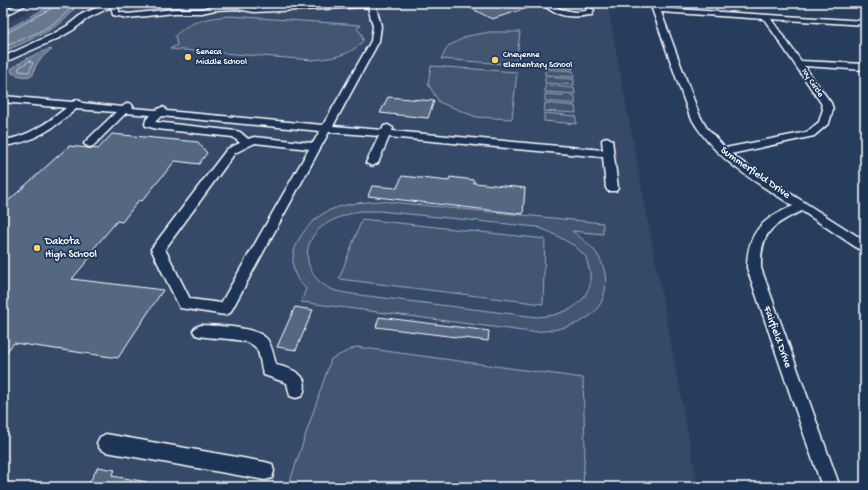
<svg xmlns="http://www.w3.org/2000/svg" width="868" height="490" viewBox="0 0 868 490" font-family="'Gochi Hand',sans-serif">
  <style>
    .built { fill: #344a68 }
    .green { fill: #425672; stroke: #a0aab8; fill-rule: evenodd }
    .water { fill: #67788e; stroke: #a4aebb }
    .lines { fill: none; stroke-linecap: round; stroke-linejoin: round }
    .shore { stroke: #c2c9d2; stroke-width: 1 }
    .building { fill: #556781; stroke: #fff }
    .minor-casing { stroke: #fff; stroke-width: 3 }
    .minor { fill: #1d3557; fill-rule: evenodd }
    .poi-dot { fill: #ffd166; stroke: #1d3557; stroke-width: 1.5 }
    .labels { text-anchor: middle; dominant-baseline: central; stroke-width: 3.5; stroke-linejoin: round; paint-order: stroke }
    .far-poi-label { font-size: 9px; fill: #fff; stroke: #1d3557; text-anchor: start }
    .far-street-label { font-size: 9px; fill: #fff; stroke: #1d3557 }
    .street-label { font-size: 11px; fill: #fff; stroke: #1d3557 }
    .poi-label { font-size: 11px; fill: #fff; stroke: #1d3557; text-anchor: start }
  </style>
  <rect width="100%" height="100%" fill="#263d5e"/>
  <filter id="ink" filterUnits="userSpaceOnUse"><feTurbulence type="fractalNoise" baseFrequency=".025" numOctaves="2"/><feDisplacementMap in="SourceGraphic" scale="8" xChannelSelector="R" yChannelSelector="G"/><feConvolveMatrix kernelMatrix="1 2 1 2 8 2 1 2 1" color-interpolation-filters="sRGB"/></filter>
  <g filter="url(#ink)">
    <!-- built -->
    <path class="built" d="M43,3H607L698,487H3V26Z"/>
    <!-- green -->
    <g class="green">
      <path d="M230,16L361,25L357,28L362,35L363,41C350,56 332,58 313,60L170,49L177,45L175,36C190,20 209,18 230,16Z"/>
      <path d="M490,32H520L516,65L441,59L448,46L468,36Z"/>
      <path d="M546,61L573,63V69L545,67Z"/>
      <path d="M431,66L517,72L512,119L476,117L439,102L428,84Z"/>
      <path d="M545,69L573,71L574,77L545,75Z"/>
      <path d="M545,77L574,79V85L545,83Z"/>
      <path d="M545,85L574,88L575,94L545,92Z"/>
      <path d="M545,94L575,96V104L545,101Z"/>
      <path d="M545,103L575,106L576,113L544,111Z"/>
      <path d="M544,113L576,116V124L544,121Z"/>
      <path d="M381,201L603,223V234L572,231C581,238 591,245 597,254C610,273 609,301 590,316C574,328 550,331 531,332L301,302L306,289C304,286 300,283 298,280C282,253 306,221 330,210C347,203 364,202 381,201ZM360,211H379L537,227L550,232L575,246L586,257L590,273V286L583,299L571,309L554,315L537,317L352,294C346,293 339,292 333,290C308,280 298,250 318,230C330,219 345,215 360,211Z"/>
      <path d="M362,219L545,239L543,304L339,279Z"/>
      <path d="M356,347L583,378L585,446L583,487H288L331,359Z"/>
    </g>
    <!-- water -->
    <g class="water">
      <path d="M55,3H71L74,9C62,29 24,42 3,52V32Z"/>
      <path d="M51,49L52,50C42,55 35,64 33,75C26,78 18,76 12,73L11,69C23,60 36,53 51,49Z"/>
    </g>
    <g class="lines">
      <!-- shore -->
      <g class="shore">
        <path d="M3,35L52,8L54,3"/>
        <path d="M3,47C23,39 57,27 69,9L68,3"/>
        <path d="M30,61L33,63L29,72L19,71V68Z"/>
      </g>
    </g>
    <!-- building -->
    <g class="building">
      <path d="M461,3H538V5L492,19Z"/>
      <path d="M388,97L434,101L428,118L380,113Z"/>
      <path d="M112,134L198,142L207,153L199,164L175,161L142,201L139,200L122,222L117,221L89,254H93L72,279L163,290L118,358L14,343L3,356V201L7,202L69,146L98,149Z"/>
      <path d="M402,176L449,181L450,177L474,180V183L525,188L523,214L368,196L372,186L397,188Z"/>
      <path d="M295,307L313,310L296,350L277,347Z"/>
      <path d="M379,317L489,331L488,341L376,327Z"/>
      <path d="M98,467L115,470L112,476L147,482L146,487H87Z"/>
    </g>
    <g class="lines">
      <defs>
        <g id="minor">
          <path d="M20,3H29L3,17V12Z"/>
          <path d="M108,3H118L119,12L128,14L174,9H202L215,6L233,5L232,3H240V5L254,8L375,3L381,26L379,41L333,126L382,130L384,126L388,125L393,128L392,131L603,150L602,140L607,137L612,140L618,188L616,191H608L606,188L603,157L389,137L378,163L372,166L366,163L379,136L329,132L230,313L225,315L180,308L151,249L227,149L240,143L233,137L157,129L146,126L145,124L146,120L150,115L126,113L93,146L89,147L84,144L85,142L116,112L76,109C54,128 33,143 3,146V140C28,137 47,123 66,108L3,102V96L72,102L77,100L80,101L82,103L122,107L128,103L131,104L133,106L132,108L156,110L162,107L165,108L166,111L323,125L371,41L373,26L368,7L254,12L237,9L215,10L202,13H174L128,18L113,15L111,7L88,18L73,30L59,38L3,63V57L53,34L67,26L82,14ZM161,116L320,131L313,143L254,137L248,139L240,132L236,131L155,122ZM255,143L309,149L221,303L190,299L165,249L235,153Z"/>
          <path d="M650,3H658L659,8L865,21V25L771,19L801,61L865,64V70L804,66L831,103L833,109L829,123L814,136L731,154L752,169L865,241V252L860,250L802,211C771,225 760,233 761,268L840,487H822L747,268C747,232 762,219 793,206C752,179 713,159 689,114ZM661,12L764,19L821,103L823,109L819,122L807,132L725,148L706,127L699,114Z"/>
          <path d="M546,4H552L560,9L574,12L586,11L587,8H590L594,10L592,15H589C575,18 556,17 545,6Z"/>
          <path d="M201,325C217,326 256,326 267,339C272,346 274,357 276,365C293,369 312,375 302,396L296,398L290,396L287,383L264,375C260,367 261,355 256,348C248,336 209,340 196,335L193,331L196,327Z"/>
          <path d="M106,434L265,462L272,464L274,471L272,478L265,480L106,452L100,449L97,443L100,437Z"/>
        </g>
      </defs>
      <!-- minor casing -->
      <use href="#minor" class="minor-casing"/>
      <!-- minor -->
      <use href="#minor" class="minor"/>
    </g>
  </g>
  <!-- markers -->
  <g class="poi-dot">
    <circle cx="188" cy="57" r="4"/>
    <circle cx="495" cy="60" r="4"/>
    <circle cx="37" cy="248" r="4"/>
  </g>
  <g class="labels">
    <!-- far-poi labels -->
    <g class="far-poi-label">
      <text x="196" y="52">Seneca<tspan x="196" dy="10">Middle School</tspan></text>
      <text x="503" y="55">Cheyenne<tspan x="503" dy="10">Elementary School</tspan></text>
    </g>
    <!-- far-street labels -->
    <g class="far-street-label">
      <text transform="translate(812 83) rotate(56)">Ivy Circle</text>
    </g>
    <!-- street labels -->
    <g class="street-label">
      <text transform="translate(755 173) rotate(35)">Summerfield Drive</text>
      <text transform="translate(777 337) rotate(70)">Fairfield Drive</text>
    </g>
    <!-- poi labels -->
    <g class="poi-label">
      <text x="45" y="242">Dakota<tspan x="45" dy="13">High School</tspan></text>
    </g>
  </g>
  <!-- margin -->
  <rect width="868" height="490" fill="none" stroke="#1d3557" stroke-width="16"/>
  <rect x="8" y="8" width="852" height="474" fill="none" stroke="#fff" stroke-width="1.5" filter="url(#ink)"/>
</svg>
